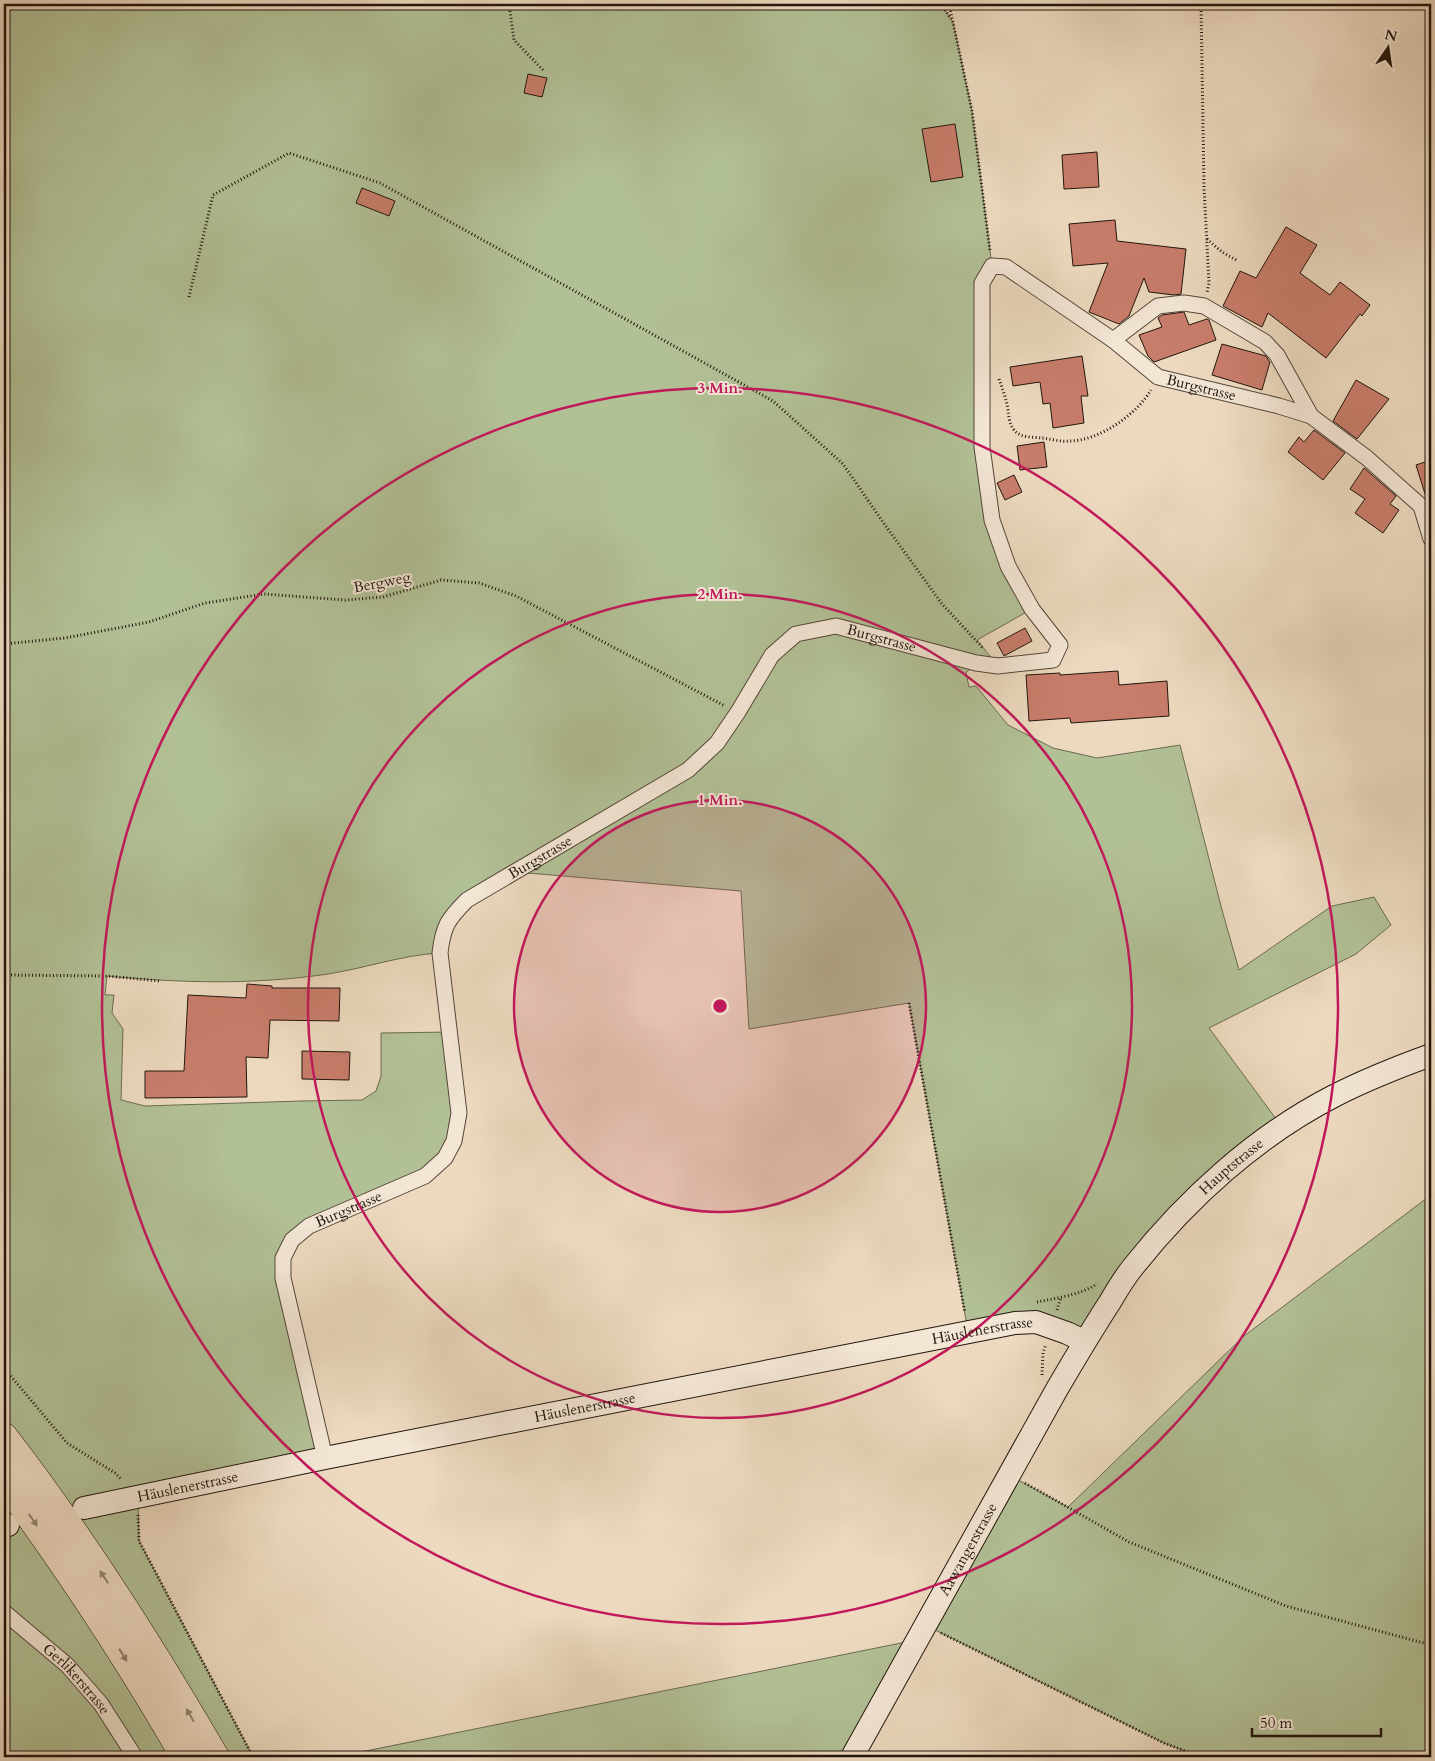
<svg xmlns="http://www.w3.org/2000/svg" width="1435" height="1761" viewBox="0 0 1435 1761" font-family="Cardo,serif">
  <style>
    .green { fill: #b2c096; stroke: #6a6a51 }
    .building { fill: #c87d6b; stroke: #21150c }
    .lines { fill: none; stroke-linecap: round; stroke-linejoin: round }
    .street-casing { stroke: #544639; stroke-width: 17 }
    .secondary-casing { stroke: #21150c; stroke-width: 24 }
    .highway-casing { stroke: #21150c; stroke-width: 29 }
    .path { stroke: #21150c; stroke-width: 3; stroke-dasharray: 1 2.5; stroke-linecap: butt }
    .street { stroke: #f3e6d5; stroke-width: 15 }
    .secondary { stroke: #f3e6d5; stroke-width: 22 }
    .highway { stroke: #ecd9bf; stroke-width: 28 }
    .oneway { fill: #91816e }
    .ring { fill: none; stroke: #c2185b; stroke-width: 2.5 }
    .labels { text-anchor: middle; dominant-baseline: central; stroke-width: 4; stroke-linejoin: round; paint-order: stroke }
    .street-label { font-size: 15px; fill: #21150c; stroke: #f3e6d5 }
    .centre { fill: #c2185b; stroke: #f3e6d5; stroke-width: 2.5 }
    .ring-label { font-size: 15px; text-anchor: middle; font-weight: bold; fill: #c2185b; stroke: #f3e6d5; stroke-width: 4; stroke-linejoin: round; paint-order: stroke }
  </style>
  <rect width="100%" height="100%" fill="#ecd9bf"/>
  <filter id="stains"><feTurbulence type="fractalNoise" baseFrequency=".004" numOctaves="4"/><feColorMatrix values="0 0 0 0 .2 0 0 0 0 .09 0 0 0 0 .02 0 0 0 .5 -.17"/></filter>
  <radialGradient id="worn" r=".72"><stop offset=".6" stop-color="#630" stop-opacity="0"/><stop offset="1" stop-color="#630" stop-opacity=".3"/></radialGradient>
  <!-- green -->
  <g class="green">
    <path d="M4,4H941L953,22L972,111L992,266L982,283L992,521L1032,609L977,640L998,666L976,663L966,673L969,687L976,686L1008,725L1053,748L1097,758L1180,745L1222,910L1239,970L1332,906L1374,897L1391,925L1356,954L1209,1028L1282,1127L1229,1166L1084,1341L1067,1333L968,1331L909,1003L749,1029L741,891L515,872L467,900L440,953C402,955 366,968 328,974C254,985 180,983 107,976L105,995H114L112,1013L123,1029L121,1100L145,1106L301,1101L362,1100L376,1091L381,1076V1033L450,1032L459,1113L445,1158L309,1226L283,1258L325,1458L138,1497L139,1541L253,1757H4Z"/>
    <path d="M1431,1195V1757H1201L1164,1743L925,1625L1009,1475L1068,1507L1244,1336Z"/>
    <path d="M916,1640L852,1757H336Z"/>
  </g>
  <!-- building -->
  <g class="building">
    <path d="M528,74L547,78L542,97L524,93Z"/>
    <path d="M955,124L963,177L931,182L922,129Z"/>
    <path d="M1097,152L1099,187L1064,189L1062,155Z"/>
    <path d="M362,188L395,201L389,216L356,203Z"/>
    <path d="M1115,220L1117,241L1186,249L1181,294L1174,295L1149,292L1144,278L1129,316L1119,324L1089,312L1108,263L1073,266L1069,224Z"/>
    <path d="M1286,227L1317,245L1300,273L1330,295L1340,282L1370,305L1362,316L1360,314L1326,358L1268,313L1262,327L1223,306L1240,271L1256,278Z"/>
    <path d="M1184,312L1189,325L1207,319L1209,320L1216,340L1154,362L1148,356L1139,335L1162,327L1158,318L1162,315Z"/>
    <path d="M1222,344L1266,356L1269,361L1270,362L1262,390L1212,375Z"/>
    <path d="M1082,356L1088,396H1081L1084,423L1053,428L1050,403L1043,404L1040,382L1013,386L1010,367Z"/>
    <path d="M1356,380L1389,399L1357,439L1333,421Z"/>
    <path d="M1314,430L1345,453L1323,480L1288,452L1299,437L1304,442Z"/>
    <path d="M1044,442L1047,467L1020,470L1017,446Z"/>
    <path d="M1431,460V503H1430L1426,497L1416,465Z"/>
    <path d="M1364,468L1396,496L1390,504L1399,510L1383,533L1355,513L1365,499L1350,489Z"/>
    <path d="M1014,475L1022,492L1005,500L997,483Z"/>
    <path d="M1025,628L1032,641L1004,656L997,643Z"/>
    <path d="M1118,671L1119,685L1167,681L1169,716L1071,723L1070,718L1029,721L1026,675L1060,673V675Z"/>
    <path d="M247,984L272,986V988H340L339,1021L270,1020L268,1058L246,1057L247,1097L145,1098V1071H184L188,995L246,998Z"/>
    <path d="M302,1051L350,1052L349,1080L302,1079Z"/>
  </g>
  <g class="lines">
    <defs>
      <g id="street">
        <path d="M1113,340L1158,306L1184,303L1204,306L1265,342L1277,355L1311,416"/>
        <path id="s1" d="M325,1458L283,1278V1258L292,1240L309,1226L425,1176L445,1158L454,1141L459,1113L440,953C443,926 448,919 467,900L688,770L717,743L738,712L772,655L796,634L836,626L976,663L998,666L1053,660L1060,645L1032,609L1008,566L992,520L982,447V283L992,266L1006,267L1113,340L1158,377L1279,406L1311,416L1367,458L1421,506L1431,539"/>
        <path id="s2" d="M4,1612L67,1665L101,1704L135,1757"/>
      </g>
      <g id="secondary">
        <path id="s3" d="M84,1508L325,1458L1015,1323L1036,1322L1067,1333L1084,1341"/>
        <path d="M4,1526L8,1525"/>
        <path id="s4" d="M852,1757L1057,1389C1074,1360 1091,1331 1110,1302C1117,1290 1124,1278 1133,1267C1187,1199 1256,1136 1334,1096C1365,1080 1398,1067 1431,1055"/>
      </g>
      <g id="highway">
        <path d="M4,1437C82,1538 151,1647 215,1757"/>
        <path d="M4,1480C69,1569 130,1661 185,1757"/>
      </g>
    </defs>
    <!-- street casing -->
    <use href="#street" class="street-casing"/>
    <!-- secondary casing -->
    <use href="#secondary" class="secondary-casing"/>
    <!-- highway casing -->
    <use href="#highway" class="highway-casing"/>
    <!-- path -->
    <g class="path">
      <path d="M509,4L514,40L543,70"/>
      <path d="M941,4L951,19"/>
      <path d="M949,4L972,111L990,251"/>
      <path d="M1201,4L1204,187L1209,283L1207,293"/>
      <path d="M1207,239L1222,252L1238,261"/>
      <path d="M189,297L213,195L289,153L380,183L773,401L843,464L885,525L942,604L983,648"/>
      <path d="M999,379C1002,387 1005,396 1007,404C1009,413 1008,422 1014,430C1020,438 1033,437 1042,438C1051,439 1060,442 1069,441C1099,441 1136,415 1151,390"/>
      <path d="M4,644L65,638L149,622L205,603L264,594L345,600L383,597L441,580L479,583L516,596L725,706"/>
      <path d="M4,975L107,976L160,981"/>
      <path d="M909,1003L965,1313"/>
      <path d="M1037,1302C1057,1298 1080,1295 1097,1284"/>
      <path d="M1057,1310L1061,1297"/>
      <path d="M4,1368L67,1443L115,1473L122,1480"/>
      <path d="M1042,1375L1043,1353L1046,1344"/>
      <path d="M1025,1483L1129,1542L1286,1606L1431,1645"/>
      <path d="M1431,1494L1430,1500L1431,1510"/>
      <path d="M138,1515L139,1541L253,1757"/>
      <path d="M941,1633L1164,1743L1201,1757"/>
    </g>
    <!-- street -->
    <use href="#street" class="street"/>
    <!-- secondary -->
    <use href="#secondary" class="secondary"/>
    <!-- highway -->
    <use href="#highway" class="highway"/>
  </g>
  <!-- one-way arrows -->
  <defs><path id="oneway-solid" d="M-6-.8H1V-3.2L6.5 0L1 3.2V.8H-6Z" transform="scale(1.25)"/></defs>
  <g class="oneway">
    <use href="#oneway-solid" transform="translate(33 1520) rotate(55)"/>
    <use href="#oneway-solid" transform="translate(104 1577) rotate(-124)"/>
    <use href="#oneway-solid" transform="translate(123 1655) rotate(58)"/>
    <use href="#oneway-solid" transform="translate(190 1715) rotate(-120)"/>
  </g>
  <!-- distance rings -->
  <circle cx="720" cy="1006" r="206" fill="#c2185b" fill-opacity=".12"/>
  <g class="ring">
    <circle cx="720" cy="1006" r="206"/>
    <circle cx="720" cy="1006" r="412"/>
    <circle cx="720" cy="1006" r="618"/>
  </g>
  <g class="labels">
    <!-- street labels -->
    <g class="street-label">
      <text stroke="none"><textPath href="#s1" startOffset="2029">Burgstrasse</textPath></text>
      <text transform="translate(382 582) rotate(-11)">Bergweg</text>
      <text stroke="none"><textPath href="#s1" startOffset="1190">Burgstrasse</textPath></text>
      <text stroke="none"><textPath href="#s1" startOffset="755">Burgstrasse</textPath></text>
      <text stroke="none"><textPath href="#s4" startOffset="706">Hauptstrasse</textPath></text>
      <text stroke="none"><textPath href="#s1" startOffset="290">Burgstrasse</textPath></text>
      <text stroke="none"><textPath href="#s3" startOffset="916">Häuslenerstrasse</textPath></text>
      <text stroke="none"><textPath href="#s3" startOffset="511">Häuslenerstrasse</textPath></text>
      <text stroke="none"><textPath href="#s3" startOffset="106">Häuslenerstrasse</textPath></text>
      <text stroke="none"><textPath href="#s4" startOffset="238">Aawangerstrasse</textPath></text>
      <text stroke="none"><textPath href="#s2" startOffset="99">Gerlikerstrasse</textPath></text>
    </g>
  </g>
  <circle cx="720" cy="1006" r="8" class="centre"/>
  <g class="ring-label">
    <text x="720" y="393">3 Min.</text>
    <text x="720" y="599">2 Min.</text>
    <text x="720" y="805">1 Min.</text>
  </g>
  <!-- margin -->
  <rect width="1435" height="1761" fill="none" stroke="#ecd9bf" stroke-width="20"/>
  <rect x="5" y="5" width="1425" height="1751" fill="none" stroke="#21150c" stroke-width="2.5"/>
  <rect x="10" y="10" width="1415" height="1741" fill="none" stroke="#21150c"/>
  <!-- north arrow -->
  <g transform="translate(1388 48) rotate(13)" stroke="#f3e6d5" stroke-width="4" paint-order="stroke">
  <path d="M0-4L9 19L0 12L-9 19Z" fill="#21150c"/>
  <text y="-8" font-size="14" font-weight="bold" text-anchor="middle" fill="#21150c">N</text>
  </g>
  <!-- scale -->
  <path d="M1252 1728v8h129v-8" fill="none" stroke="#21150c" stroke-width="2.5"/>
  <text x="1260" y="1728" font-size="15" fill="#21150c" stroke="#f3e6d5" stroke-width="4" paint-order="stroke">50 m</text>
  <rect width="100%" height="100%" filter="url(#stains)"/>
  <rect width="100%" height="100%" fill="url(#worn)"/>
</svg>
